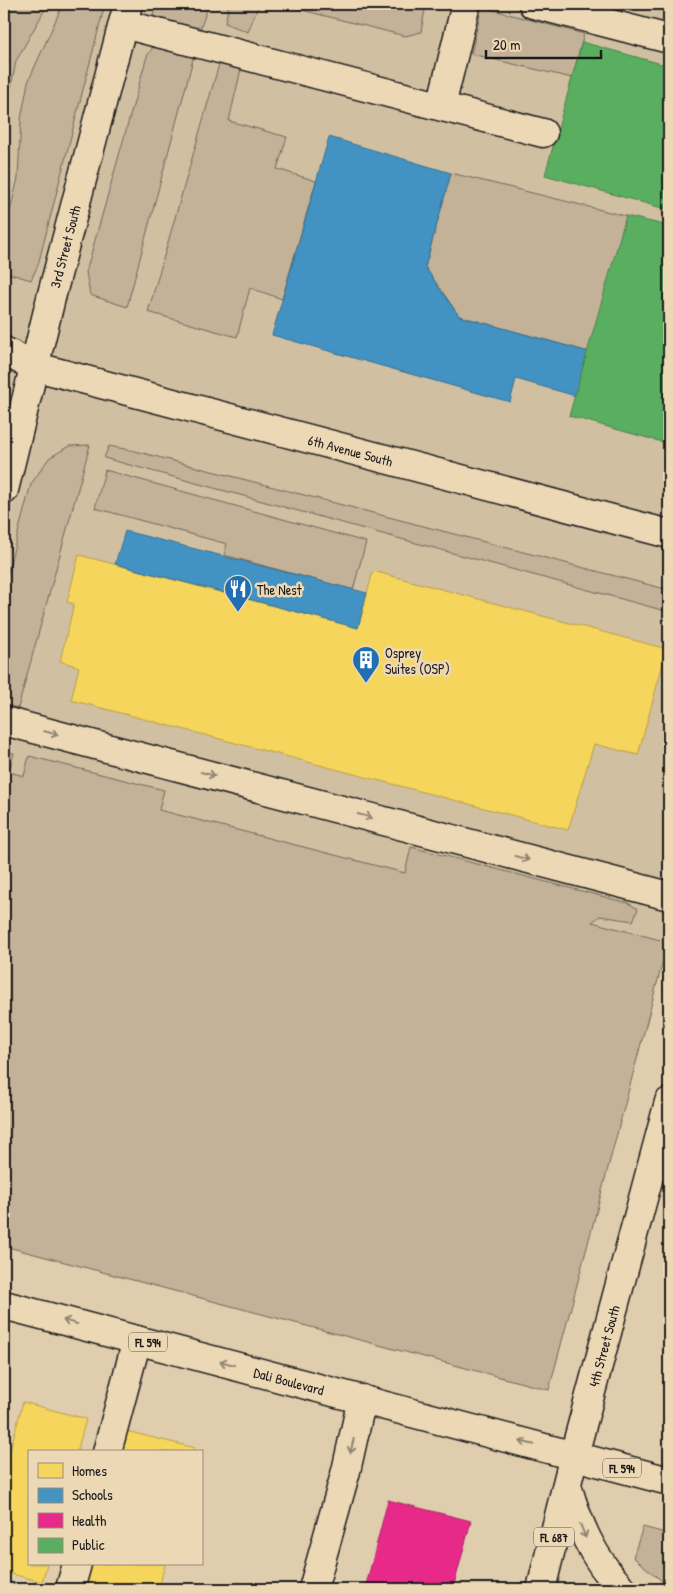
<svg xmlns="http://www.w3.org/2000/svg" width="673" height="1593" viewBox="0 0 673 1593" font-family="'Patrick Hand',sans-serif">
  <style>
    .built { fill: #d1bfa1 }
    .green { fill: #c3b297; stroke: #70675a }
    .homes { fill: #f6d55c; stroke: #b59e49 }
    .schools { fill: #4393c3; stroke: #376f91 }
    .health { fill: #e7298a; stroke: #aa2569 }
    .public { fill: #5aae61; stroke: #47824c }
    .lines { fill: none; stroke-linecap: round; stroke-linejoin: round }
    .minor-casing { stroke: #1c1c1c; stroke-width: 31 }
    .major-casing { stroke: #1c1c1c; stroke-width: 31 }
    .highway-casing { stroke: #1c1c1c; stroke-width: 31 }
    .minor { stroke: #edd8b6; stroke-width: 28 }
    .major { stroke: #edd8b6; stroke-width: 28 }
    .highway { stroke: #edd8b6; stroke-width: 28 }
    .oneway { stroke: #8f8371 }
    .labels { text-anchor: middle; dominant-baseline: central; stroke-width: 5; stroke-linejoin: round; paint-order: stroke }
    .shield { fill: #edd8b6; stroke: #5b544a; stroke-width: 1 }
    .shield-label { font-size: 12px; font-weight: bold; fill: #1c1c1c }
    .street-label { font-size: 14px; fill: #1c1c1c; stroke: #edd8b6 }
    .poi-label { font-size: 14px; fill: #1c1c1c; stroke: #edd8b6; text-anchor: start }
  </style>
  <rect width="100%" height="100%" fill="#e0cdad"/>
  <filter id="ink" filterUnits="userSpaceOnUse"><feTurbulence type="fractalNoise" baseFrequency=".02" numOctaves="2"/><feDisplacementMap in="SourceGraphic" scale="10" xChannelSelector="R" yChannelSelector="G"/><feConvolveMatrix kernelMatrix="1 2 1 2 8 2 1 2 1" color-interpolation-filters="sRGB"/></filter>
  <g filter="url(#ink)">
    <!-- built -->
    <path class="built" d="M4,4H669V935L549,1390L4,1246Z"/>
    <!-- green -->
    <g class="green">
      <path d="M4,4H48L16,61L4,125V165Z"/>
      <path d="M63,4H105L38,265L31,280L4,272V226L9,215L18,178L21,119L28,82Z"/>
      <path d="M156,4H209L198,35L158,25L153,16Z"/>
      <path d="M229,4H259L248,32L225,23Z"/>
      <path d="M278,4H426L421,32L405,36Z"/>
      <path d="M482,7L584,34L572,78L471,54Z"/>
      <path d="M154,46L195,52L127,307L90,295L86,272L147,56Z"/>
      <path d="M226,63L241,69L229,121L287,137L277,169L316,181L282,299L250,288L237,337L148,312L217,71L219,65Z"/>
      <path d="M451,173L626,216L589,352L459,316L425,267Z"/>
      <path d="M90,445L18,708L4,705V586L31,484L49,458L69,446Z"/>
      <path d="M109,446L135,451L669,590V612L104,458Z"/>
      <path d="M105,470L366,542L353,590L224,555L227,544L95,508Z"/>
      <path d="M4,751L14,753L9,772L24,776L29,756L164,790L159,810L405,873L411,847L628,903L638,909L633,921L600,916L592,922L668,942L549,1390L4,1246Z"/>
      <path d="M643,1527L669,1534V1587L633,1557Z"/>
    </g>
    <!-- homes -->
    <g class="homes">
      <path d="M79,555L358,628L373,571L667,649L638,755L594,744L568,830L71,700L79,667L60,661L74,604L67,602Z"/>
      <path d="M23,1402L86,1419L77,1452H29V1564H47L42,1582L4,1572V1473Z"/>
      <path d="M122,1430L195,1448L194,1452H117Z"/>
      <path d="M88,1564H165L159,1589H82Z"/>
    </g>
    <!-- schools -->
    <g class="schools">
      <path d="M329,137L451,173L425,267L459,316L589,352L576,396L516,379L510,402L272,335Z"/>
      <path d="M125,531L367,593L358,628L115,564Z"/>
    </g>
    <!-- health -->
    <path class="health" d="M388,1500L471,1521L453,1589H365Z"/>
    <!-- public -->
    <g class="public">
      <path d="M582,42L669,66V210L545,175Z"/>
      <path d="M626,216L669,226V444L569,416Z"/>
    </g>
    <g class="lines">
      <defs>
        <g id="minor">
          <path d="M533,4L669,39"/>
          <path d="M123,24L543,133"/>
          <path d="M441,106L466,4"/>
          <path id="s1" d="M4,351L33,366L669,534"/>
          <path id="s2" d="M4,490L52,294L128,4"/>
          <path d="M4,721L669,896"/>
          <path d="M107,1452L137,1340"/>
          <path d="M70,1589L77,1564"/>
          <path d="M313,1589L346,1471L362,1399"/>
        </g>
        <g id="major">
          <path id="s3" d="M4,1305L669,1481"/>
          <path id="s4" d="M541,1589L574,1455L669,1102"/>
        </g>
        <path id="highway" d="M567,1485C578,1524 593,1559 622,1589"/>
      </defs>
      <!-- minor casing -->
      <use href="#minor" class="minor-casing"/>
      <!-- major casing -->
      <use href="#major" class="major-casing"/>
      <!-- highway casing -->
      <use href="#highway" class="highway-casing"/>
      <!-- minor -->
      <use href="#minor" class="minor"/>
      <!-- major -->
      <use href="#major" class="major"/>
      <!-- highway -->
      <use href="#highway" class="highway"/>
    </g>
    <!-- one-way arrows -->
    <defs><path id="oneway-shaft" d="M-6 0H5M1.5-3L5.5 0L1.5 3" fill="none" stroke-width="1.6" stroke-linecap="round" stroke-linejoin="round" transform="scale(1.25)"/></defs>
    <g class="oneway">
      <use href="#oneway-shaft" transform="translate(51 733) rotate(15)"/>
      <use href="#oneway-shaft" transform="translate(208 774) rotate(15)"/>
      <use href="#oneway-shaft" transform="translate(365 816) rotate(15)"/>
      <use href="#oneway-shaft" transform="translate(522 858) rotate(15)"/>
      <use href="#oneway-shaft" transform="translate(70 1322) rotate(-165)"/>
      <use href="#oneway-shaft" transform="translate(227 1363) rotate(-165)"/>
      <use href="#oneway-shaft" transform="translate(527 1443) rotate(-166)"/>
      <use href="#oneway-shaft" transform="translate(352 1446) rotate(103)"/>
      <use href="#oneway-shaft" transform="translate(583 1531) rotate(68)"/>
    </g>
  </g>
  <!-- icons -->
  <defs>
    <symbol id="restaurant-pin" viewBox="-11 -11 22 30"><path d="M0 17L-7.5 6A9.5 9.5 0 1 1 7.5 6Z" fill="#1f6fb2" stroke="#edd8b6"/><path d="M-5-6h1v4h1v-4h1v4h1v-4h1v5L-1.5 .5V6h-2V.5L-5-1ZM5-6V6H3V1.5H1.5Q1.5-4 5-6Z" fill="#fff"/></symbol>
    <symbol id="building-pin" viewBox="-11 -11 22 30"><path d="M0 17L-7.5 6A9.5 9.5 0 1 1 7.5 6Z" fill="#1f6fb2" stroke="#edd8b6"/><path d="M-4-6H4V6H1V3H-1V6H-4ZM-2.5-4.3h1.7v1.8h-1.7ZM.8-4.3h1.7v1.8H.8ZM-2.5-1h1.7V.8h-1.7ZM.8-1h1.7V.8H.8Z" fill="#fff"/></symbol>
  </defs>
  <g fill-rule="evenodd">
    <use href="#restaurant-pin" x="222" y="573" width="32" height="43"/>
    <use href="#building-pin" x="350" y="644" width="32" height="43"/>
  </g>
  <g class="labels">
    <!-- shield labels -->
    <g class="shield">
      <rect x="129" y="1332.5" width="38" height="19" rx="4"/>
      <rect x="603" y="1458.5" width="38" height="19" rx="4"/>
      <rect x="534" y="1527.5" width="40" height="19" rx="4"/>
    </g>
    <g class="shield-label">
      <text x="148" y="1342">FL 594</text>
      <text x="622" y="1468">FL 594</text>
      <text x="554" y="1537">FL 687</text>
    </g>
    <!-- street labels -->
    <g class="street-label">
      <text stroke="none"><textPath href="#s2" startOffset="251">3rd Street South</textPath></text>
      <text stroke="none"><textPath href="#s1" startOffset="361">6th Avenue South</textPath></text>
      <text stroke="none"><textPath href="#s4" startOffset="251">4th Street South</textPath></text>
      <text stroke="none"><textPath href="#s3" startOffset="295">Dali Boulevard</textPath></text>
    </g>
    <!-- poi labels -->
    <g class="poi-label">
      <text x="257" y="589">The Nest</text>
      <text x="385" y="652">Osprey<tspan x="385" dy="16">Suites (OSP)</tspan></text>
    </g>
  </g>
  <!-- margin -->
  <rect width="673" height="1593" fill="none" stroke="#edd8b6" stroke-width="20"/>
  <rect x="10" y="10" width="653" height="1573" fill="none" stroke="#1c1c1c" stroke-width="2" filter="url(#ink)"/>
  <!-- legend -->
  <rect x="28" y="1450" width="175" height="115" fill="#edd8b6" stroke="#998d78"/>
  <rect x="38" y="1463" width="25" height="15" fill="#f6d55c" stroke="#998d78"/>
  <text x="72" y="1476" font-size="15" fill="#1c1c1c">Homes</text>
  <rect x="38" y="1488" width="25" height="15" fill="#4393c3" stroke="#998d78"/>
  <text x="72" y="1500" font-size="15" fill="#1c1c1c">Schools</text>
  <rect x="38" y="1513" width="25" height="15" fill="#e7298a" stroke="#998d78"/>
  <text x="72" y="1526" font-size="15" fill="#1c1c1c">Health</text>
  <rect x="38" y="1538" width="25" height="15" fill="#5aae61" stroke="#998d78"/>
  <text x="72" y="1550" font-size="15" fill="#1c1c1c">Public</text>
  <!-- scale -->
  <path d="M486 50v8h115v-8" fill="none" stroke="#1c1c1c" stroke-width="2.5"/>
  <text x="493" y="50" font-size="15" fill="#1c1c1c" stroke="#edd8b6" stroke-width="4" paint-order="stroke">20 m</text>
</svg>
